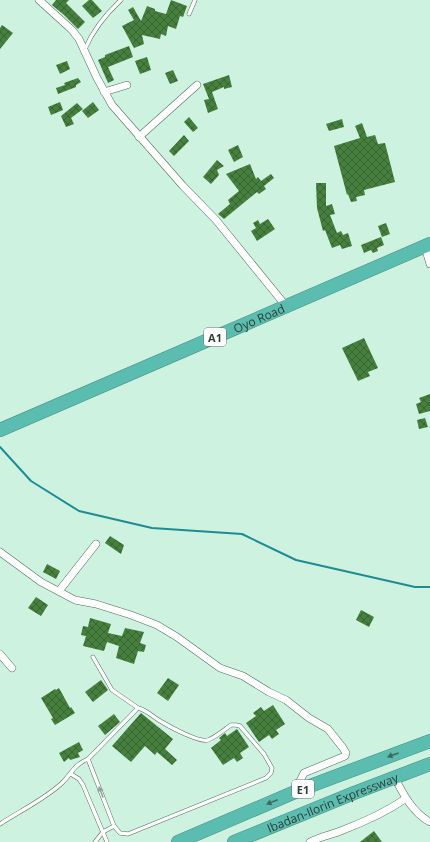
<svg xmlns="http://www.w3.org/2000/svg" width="430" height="842" viewBox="0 0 430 842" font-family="'Open Sans',sans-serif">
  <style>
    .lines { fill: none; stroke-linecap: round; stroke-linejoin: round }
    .stream { stroke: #1d8c95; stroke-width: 2 }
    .building { fill: url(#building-cross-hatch) }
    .lane-casing { stroke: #4e6f5f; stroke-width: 4.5 }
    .street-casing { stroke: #4e6f5f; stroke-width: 8 }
    .highway-casing { stroke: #4b9085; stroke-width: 14 }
    .lane { stroke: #fff; stroke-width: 3.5 }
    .street { stroke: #fff; stroke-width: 7 }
    .highway { stroke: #5bbcb0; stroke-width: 13 }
    .oneway { fill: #3e6960 }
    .oneway2 { fill: #969e9a }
    .labels { text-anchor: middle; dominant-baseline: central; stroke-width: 4; stroke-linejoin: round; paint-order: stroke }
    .shield { fill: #fff; stroke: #6d7772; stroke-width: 1 }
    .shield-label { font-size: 11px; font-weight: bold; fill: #2e3d35 }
    .street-label { font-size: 12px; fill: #2e3d35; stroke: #fff }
  </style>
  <defs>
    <pattern id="building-cross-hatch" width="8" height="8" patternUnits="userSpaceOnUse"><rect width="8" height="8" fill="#467f3e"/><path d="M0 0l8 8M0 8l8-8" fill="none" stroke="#386432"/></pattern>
  </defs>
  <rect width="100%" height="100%" fill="#cdf2df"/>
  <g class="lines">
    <!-- stream -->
    <path class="stream" d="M0,447L31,481L79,511L152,528L242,534L296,560L415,587H430"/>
  </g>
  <!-- building -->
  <g class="building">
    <path d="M56,0H69L66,3L85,22L78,29L64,15L52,5Z"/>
    <path d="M89,0H92L102,11L93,18L82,6Z"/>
    <path d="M171,0L187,6L183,17L180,16L176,29L168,26L166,36L161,34L160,39L142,35L144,44L134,48L122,26L134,20L128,10L133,7L141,21L147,6L155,9V11L166,14Z"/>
    <path d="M2,25L13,33L0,49V28Z"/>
    <path d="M129,46L133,57L108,67L114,80L108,83L98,60L105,57V55Z"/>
    <path d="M147,57L151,70L140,74L135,61Z"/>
    <path d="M67,61L70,69L60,74L56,65Z"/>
    <path d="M173,70L178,81L170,84L165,73Z"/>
    <path d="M229,75L232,87L224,89V87L212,92L218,109L208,113L204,100L209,99L203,84Z"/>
    <path d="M78,78L81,82L76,85V87L58,94L56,88L65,85L64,83Z"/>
    <path d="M60,102L63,110L51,115L48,107Z"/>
    <path d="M93,102L99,110L88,118L82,111Z"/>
    <path d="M77,103L83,109L71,118L74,124L66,127L61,116Z"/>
    <path d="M189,117L198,128L193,132L184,122Z"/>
    <path d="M342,119L344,127L329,131L326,124Z"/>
    <path d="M362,123L367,137L375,135L378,144L385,143L395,182L364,190L365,195L356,197L357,201L351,202L348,194L347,195L334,146L360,138L355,126Z"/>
    <path d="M184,135L189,141L174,156L169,151Z"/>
    <path d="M238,145L243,157L234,162L228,150Z"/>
    <path d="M217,160L224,166L217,170L219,175L211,184L203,177Z"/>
    <path d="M250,164L256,179L258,177L261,181L271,174L274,178L264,186L266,189L259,194L257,192L224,219L218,214L230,204L228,200L239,191L226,174Z"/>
    <path d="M316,183H326V206L332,204L335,214L330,215L337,233L341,231L343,235L348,233L352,246L342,249L340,245L332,248L325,230L323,231L317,208Z"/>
    <path d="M268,219L275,229L257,241L251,231L256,228L253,223L258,220L260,224Z"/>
    <path d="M386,223L390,234L382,237L378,226Z"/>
    <path d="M381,237L384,245L377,248L378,251L373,253L371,250L364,253L361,245Z"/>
    <path d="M364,338L378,368L368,372L370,376L358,381L342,348Z"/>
    <path d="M430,394V411L419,414L416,404L421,402L419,398Z"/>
    <path d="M425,418L428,427L419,429L417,420Z"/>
    <path d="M110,536L124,545L121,554L105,543Z"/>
    <path d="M47,564L60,571L56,579L43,572Z"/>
    <path d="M36,597L48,605L41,616L28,608Z"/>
    <path d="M361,610L374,617L369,627L356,620Z"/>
    <path d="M90,618L111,624L108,633L122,636L125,628L144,632L140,643L146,645L144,652L138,651L134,664L116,658L119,646L107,642L104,651L83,646L86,636L81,635L83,626L88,627Z"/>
    <path d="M168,678L179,685L168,701L157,693Z"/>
    <path d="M101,680L108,690L93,702L85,692Z"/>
    <path d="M59,688L70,708L71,707L75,713L55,725L51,719L53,718L41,698L55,689L56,690Z"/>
    <path d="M273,705L285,724L276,730L279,734L272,739L269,735L259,742L246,723L256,716L253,713L261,707L264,711Z"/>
    <path d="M141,713L173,739L165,749L177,760L172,765L157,752L155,755L145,746L131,762L112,746Z"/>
    <path d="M114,714L120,722L105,735L98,726Z"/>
    <path d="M237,729L249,747L240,753L243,758L237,762L234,758L223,765L211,748L221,740L219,738L225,733L227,736Z"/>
    <path d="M79,742L83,750L78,753L80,757L70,760L69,758L64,762L59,753Z"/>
    <path d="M374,831L382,842H360Z"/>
  </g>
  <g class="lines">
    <defs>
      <g id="lane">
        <path d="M189,14L195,0"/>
        <path d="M85,49C93,30 106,14 121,0"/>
        <path d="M88,759L114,826L120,833L128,834L266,778L271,773L272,768L264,754L240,726L236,725H231C224,730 216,737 208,740C200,743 170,727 162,722C154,718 147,710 138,708L112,690L93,657"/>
        <path d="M71,774L79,779L83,785L107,842"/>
        <path d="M0,824C20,811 43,800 61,784C72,774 73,765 88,759L138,708"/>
        <path d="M95,842L103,832L114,826"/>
      </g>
      <g id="street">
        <path d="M39,0L72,30L79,39L97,78L112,105L183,186L216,220L286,306"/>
        <path d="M104,92L127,85"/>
        <path d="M139,137L197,85"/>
        <path d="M425,247L430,264"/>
        <path d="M0,552L41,582L75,600L96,604L131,615L157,625L177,637L220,668L243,676L269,692L286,700L309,718L328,729L343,748L346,753L345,756L304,773L300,781L302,789"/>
        <path d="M59,591L96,544"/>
        <path d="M0,654L12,668"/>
        <path d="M395,778C403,794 413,813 430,822"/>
        <path d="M310,842C321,836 332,835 343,830C364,822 386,812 405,799"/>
      </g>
      <g id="highway">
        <path id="s1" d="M0,430L430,244"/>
        <path d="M178,842L302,789L430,741"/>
        <path id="s2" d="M234,842L354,793L430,764"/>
      </g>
    </defs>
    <!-- lane casing -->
    <use href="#lane" class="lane-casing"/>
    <!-- street casing -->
    <use href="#street" class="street-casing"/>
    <!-- highway casing -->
    <use href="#highway" class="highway-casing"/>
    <!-- lane -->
    <use href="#lane" class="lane"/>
    <!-- street -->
    <use href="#street" class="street"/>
    <!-- highway -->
    <use href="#highway" class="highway"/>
  </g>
  <!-- one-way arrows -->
  <defs><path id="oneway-solid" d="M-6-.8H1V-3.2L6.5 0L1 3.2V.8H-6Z"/></defs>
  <g class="oneway">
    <use href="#oneway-solid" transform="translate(393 755) rotate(160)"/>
    <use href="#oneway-solid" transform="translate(272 802) rotate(158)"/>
  </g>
  <use class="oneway2" href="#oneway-solid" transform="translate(101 792) rotate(-111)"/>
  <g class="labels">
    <!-- shield labels -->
    <g class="shield">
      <rect x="204" y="328" width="22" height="18" rx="3"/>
      <rect x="292" y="780" width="22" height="18" rx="3"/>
    </g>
    <g class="shield-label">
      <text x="215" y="337">A1</text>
      <text x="303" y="789">E1</text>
    </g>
    <!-- street labels -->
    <g class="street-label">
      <text stroke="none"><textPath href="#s1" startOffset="282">Oyo Road</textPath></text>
      <text stroke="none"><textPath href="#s2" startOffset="106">Ibadan-Ilorin Expressway</textPath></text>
    </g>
  </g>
</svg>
